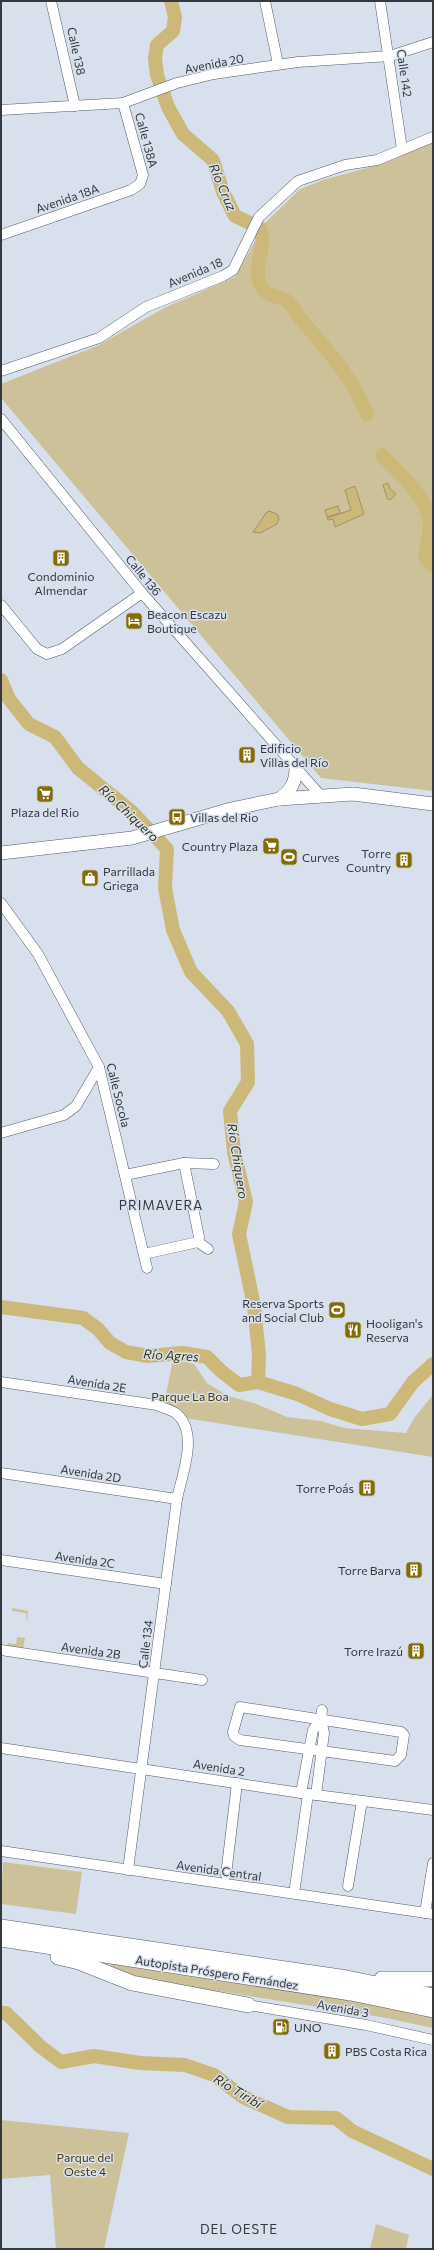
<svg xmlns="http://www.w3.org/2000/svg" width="434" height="2250" viewBox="0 0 434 2250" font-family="Commissioner,sans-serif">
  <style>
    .green { fill: #cdc19a }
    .water { fill: #ccb97a; stroke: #9f9268 }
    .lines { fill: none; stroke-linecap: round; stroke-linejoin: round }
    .river { stroke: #ccb97a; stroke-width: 14 }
    .minor-casing { stroke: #545b66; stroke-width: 11 }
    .major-casing { stroke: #545b66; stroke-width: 14 }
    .highway-casing { stroke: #545b66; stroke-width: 16 }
    .minor { stroke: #fff; stroke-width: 10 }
    .major { stroke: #fff; stroke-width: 13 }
    .highway { stroke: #fff; stroke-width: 15 }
    .labels { text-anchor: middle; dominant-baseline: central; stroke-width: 3; stroke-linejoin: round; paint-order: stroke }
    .street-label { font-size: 12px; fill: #35383d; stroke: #d8e0ee }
    .poi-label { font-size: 12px; fill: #35383d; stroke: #d8e0ee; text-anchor: start }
    .park-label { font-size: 12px; fill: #4a3c07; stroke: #d8e0ee }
    .water-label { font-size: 13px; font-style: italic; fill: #3b3316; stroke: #d8e0ee }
    .neighbourhood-label { font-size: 13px; letter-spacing: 1px; fill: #35383d; stroke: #d8e0ee }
  </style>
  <rect width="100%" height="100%" fill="#d8e0ee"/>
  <!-- green -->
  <g class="green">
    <path d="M433,141V791L321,778L1,398V384L97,346L166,307L235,277L266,222L300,189L323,180L385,163Z"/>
    <path d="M173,1359L194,1364L207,1383L228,1396L254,1403L287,1417L321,1421L344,1428L406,1433L414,1418L433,1395V1457L185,1418L176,1413L165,1400Z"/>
    <path d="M12,1608L28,1611L27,1624L26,1613L12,1611Z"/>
    <path d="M17,1637L25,1638L23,1649L7,1647L8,1643L16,1644Z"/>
    <path d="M3,1862L82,1872L76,1914L1,1904Z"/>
    <path d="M114,1963L433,2013V2028L386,2018L218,1991L206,1992L131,1975L109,1965Z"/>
    <path d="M1,2120L129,2133L104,2249H56L50,2175L1,2179Z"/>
    <path d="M376,2224L409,2235L406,2249H370Z"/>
  </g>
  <!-- water -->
  <g class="water">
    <path d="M388,483L390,489L396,494L390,500L387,498L383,485Z"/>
    <path d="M355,486L364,514L335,527L333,519L328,520L327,518L351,510L345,490Z"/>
    <path d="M338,506L340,513L327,517L325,510Z"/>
    <path d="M269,511L277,514L279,518L277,524L260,533L253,532L266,513Z"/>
  </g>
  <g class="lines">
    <!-- river -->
    <g class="river">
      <path d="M171,1L175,17L173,31L157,45L155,58L157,75L168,107L183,134L213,160L223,192L235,216L260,228C268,247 251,267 261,286C267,297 278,296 287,301C292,304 295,311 298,316C325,348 351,374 367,414"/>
      <path d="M382,455C399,473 422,492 429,517C432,529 427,544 425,557L433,566"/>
      <path d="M1,680L9,699L29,724L55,737L78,768L132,812L167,849L165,888L173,930L191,972L228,1011L247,1044L248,1082L230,1111L234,1152L246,1202L239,1234L254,1306L259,1355L258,1382"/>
      <path d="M1,1307L83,1318L98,1329L110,1343L126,1352L148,1356L182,1353L207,1357L221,1371L239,1385L258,1382L297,1394L330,1409L362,1419L390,1414L413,1382L433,1364"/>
      <path d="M1,2013H6L41,2047L61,2062L94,2056L140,2063L185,2065L214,2075L243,2097L288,2117L336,2118L352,2131L433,2169"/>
    </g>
    <defs>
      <g id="minor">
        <path d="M51,1L75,106"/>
        <path d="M265,1L278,64"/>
        <path d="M380,1L402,149"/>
        <path d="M1,110L123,103L177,83L214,74L298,62L390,56L433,42"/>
        <path d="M1,235L131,190L140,184L143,175L123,103"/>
        <path d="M1,371L99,338L146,307L223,276L233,270L259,217L298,181L345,165L377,160L433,137"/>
        <path d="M1,419L142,593L321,796"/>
        <path d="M1,605L37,649L47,654L62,649L142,593"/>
        <path d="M1,903L38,954L99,1067L147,1268"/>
        <path d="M1,1133L64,1115L76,1106L99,1067"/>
        <path d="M184,1163L214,1164"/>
        <path d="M125,1175L184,1163L199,1237L198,1242L144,1254"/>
        <path d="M198,1242L208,1249"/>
        <path d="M1,1382L157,1405C163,1408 172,1410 177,1414C199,1434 182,1474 177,1499L128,1870"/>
        <path d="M1,1473L177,1499"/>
        <path d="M1,1560L166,1584"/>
        <path d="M1,1650L202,1680"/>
        <path d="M240,1707L401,1732L404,1735L401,1755L395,1761L240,1740L234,1736L233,1732Z"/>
        <path d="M1,1748L301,1793L433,1810"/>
        <path d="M301,1793L313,1730L321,1719"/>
        <path d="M316,1795L324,1733L321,1719L322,1710"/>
        <path d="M1,1851L433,1914"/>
        <path d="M226,1875L237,1783"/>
        <path d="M348,1886L362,1801"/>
        <path d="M295,1887L308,1794"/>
        <path d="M425,1913L433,1863"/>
        <path d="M248,2005L366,2025L433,2040"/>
      </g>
      <g id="major">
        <path d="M279,799C291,791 296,782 296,768"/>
        <path d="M1,853L132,838L231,809L279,799L353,794L433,804"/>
      </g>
      <g id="highway">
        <path d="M1,1927L347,1978L433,1996"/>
        <path d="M1,1939L351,1993L433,2010"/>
        <path d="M58,1957L79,1962L132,1983L248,2005"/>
        <path d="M382,1979H433"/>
      </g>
    </defs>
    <!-- minor casing -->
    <use href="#minor" class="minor-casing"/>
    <!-- major casing -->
    <use href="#major" class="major-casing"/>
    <!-- highway casing -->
    <use href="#highway" class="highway-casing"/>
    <!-- minor -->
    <use href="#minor" class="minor"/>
    <!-- major -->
    <use href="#major" class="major"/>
    <!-- highway -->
    <use href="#highway" class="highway"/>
  </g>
  <!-- icons -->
  <defs>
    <symbol id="building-square" viewBox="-11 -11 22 22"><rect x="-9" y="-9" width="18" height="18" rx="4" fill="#836b05" stroke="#d8e0ee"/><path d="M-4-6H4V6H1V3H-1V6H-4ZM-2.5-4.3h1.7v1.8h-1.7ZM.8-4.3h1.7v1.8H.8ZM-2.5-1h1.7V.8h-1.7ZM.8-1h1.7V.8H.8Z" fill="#fff"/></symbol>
    <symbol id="hotel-square" viewBox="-11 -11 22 22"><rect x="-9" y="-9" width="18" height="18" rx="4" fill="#836b05" stroke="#d8e0ee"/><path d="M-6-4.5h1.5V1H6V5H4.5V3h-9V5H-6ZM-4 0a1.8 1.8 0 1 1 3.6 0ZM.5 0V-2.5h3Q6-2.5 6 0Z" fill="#fff"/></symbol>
    <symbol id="supermarket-square" viewBox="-11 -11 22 22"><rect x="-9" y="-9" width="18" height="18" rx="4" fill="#836b05" stroke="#d8e0ee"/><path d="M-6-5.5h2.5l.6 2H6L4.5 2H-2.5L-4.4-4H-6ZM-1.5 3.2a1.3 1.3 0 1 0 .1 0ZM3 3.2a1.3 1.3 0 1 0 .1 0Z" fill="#fff"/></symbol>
    <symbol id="bus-square" viewBox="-11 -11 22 22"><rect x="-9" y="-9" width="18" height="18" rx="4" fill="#836b05" stroke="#d8e0ee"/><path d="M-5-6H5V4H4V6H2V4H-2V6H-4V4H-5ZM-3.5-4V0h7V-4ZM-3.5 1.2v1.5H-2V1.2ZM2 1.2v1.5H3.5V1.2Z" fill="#fff"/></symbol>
    <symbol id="stadium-square" viewBox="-11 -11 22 22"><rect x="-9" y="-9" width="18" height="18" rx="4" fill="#836b05" stroke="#d8e0ee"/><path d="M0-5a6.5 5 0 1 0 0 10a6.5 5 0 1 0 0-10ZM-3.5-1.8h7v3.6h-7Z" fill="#fff"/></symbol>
    <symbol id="shop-square" viewBox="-11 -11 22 22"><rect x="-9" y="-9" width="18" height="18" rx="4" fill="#836b05" stroke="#d8e0ee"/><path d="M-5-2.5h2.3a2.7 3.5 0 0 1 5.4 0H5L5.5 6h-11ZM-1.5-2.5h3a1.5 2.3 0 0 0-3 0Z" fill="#fff"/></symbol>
    <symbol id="restaurant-square" viewBox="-11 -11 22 22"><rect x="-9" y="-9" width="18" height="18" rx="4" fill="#836b05" stroke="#d8e0ee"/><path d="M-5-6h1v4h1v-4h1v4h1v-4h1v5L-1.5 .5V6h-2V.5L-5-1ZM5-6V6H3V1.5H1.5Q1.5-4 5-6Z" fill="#fff"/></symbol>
    <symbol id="fuel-square" viewBox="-11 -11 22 22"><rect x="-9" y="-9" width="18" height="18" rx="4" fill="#836b05" stroke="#d8e0ee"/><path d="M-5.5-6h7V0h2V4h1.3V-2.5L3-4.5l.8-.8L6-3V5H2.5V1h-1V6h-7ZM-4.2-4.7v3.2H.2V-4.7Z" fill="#fff"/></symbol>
  </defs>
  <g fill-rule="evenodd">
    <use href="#building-square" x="51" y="548" width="20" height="20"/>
    <use href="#hotel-square" x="124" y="611" width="20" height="20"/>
    <use href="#building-square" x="237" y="745" width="20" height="20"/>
    <use href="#supermarket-square" x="35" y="784" width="20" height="20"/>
    <use href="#bus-square" x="167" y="807" width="20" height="20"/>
    <use href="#supermarket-square" x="261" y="836" width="20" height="20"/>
    <use href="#stadium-square" x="279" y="847" width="20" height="20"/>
    <use href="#building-square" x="394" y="850" width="20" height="20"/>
    <use href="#shop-square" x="80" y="868" width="20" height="20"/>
    <use href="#stadium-square" x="327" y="1300" width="20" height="20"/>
    <use href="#restaurant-square" x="343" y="1320" width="20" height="20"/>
    <use href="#building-square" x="357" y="1478" width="20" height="20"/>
    <use href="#building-square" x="404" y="1560" width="20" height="20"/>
    <use href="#building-square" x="406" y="1641" width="20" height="20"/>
    <use href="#fuel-square" x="271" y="2017" width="20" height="20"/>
    <use href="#building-square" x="322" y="2041" width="20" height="20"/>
  </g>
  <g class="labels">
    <!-- street labels -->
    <g class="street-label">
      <text transform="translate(77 51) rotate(78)">Calle 138</text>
      <text transform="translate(214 63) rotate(-11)">Avenida 20</text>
      <text transform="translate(405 73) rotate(82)">Calle 142</text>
      <text transform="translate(147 140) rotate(75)">Calle 138A</text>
      <text transform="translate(67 198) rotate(-19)">Avenida 18A</text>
      <text transform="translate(195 272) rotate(-23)">Avenida 18</text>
      <text transform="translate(144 575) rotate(51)">Calle 136</text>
      <text transform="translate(119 1095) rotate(76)">Calle Socola</text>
      <text transform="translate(97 1383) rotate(9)">Avenida 2E</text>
      <text transform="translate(91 1473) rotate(9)">Avenida 2D</text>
      <text transform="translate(85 1559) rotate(8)">Avenida 2C</text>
      <text transform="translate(145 1644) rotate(-83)">Calle 134</text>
      <text transform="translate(91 1650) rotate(8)">Avenida 2B</text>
      <text transform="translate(219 1767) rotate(9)">Avenida 2</text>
      <text transform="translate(219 1870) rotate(8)">Avenida Central</text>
      <text transform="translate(217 1972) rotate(9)">Autopista Próspero Fernández</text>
      <text transform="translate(343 2008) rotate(10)">Avenida 3</text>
    </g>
    <!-- poi labels -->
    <g class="poi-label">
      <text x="61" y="576" text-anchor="middle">Condominio<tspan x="61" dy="14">Almendar</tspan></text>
      <text x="147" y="614">Beacon Escazu<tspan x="147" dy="14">Boutique</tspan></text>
      <text x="260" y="748">Edificio<tspan x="260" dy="14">Villas del Río</tspan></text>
      <text x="45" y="812" text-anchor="middle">Plaza del Rio</text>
      <text x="190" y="817">Villas del Rio</text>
      <text x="258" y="846" text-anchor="end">Country Plaza</text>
      <text x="391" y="853" text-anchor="end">Torre<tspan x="391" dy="14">Country</tspan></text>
      <text x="302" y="857">Curves</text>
      <text x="103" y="871">Parrillada<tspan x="103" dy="14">Griega</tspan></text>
      <text x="324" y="1303" text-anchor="end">Reserva Sports<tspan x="324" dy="14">and Social Club</tspan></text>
      <text x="366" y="1323">Hooligan's<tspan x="366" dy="14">Reserva</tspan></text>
      <text x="354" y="1488" text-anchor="end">Torre Poás</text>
      <text x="401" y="1570" text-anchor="end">Torre Barva</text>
      <text x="403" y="1651" text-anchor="end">Torre Irazú</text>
      <text x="294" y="2027">UNO</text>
      <text x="345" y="2051">PBS Costa Rica</text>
    </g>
    <!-- park labels -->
    <g class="park-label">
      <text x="190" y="1396">Parque La Boa</text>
      <text x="85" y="2157">Parque del<tspan x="85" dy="14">Oeste 4</tspan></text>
    </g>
    <!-- water labels -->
    <g class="water-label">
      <text transform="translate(223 187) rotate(67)">Río Cruz</text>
      <text transform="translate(129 813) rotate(43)">Río Chiquero</text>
      <text transform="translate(238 1161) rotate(81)">Río Chiquero</text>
      <text transform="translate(171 1355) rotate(3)">Río Agres</text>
      <text transform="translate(238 2091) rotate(31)">Río Tiribí</text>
    </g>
    <!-- neighbourhood labels -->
    <g class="neighbourhood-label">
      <text x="161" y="1205">PRIMAVERA</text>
      <text x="239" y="2229">DEL OESTE</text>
    </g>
  </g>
  <!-- border -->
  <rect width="434" height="2250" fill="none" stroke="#35383d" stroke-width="4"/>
</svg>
